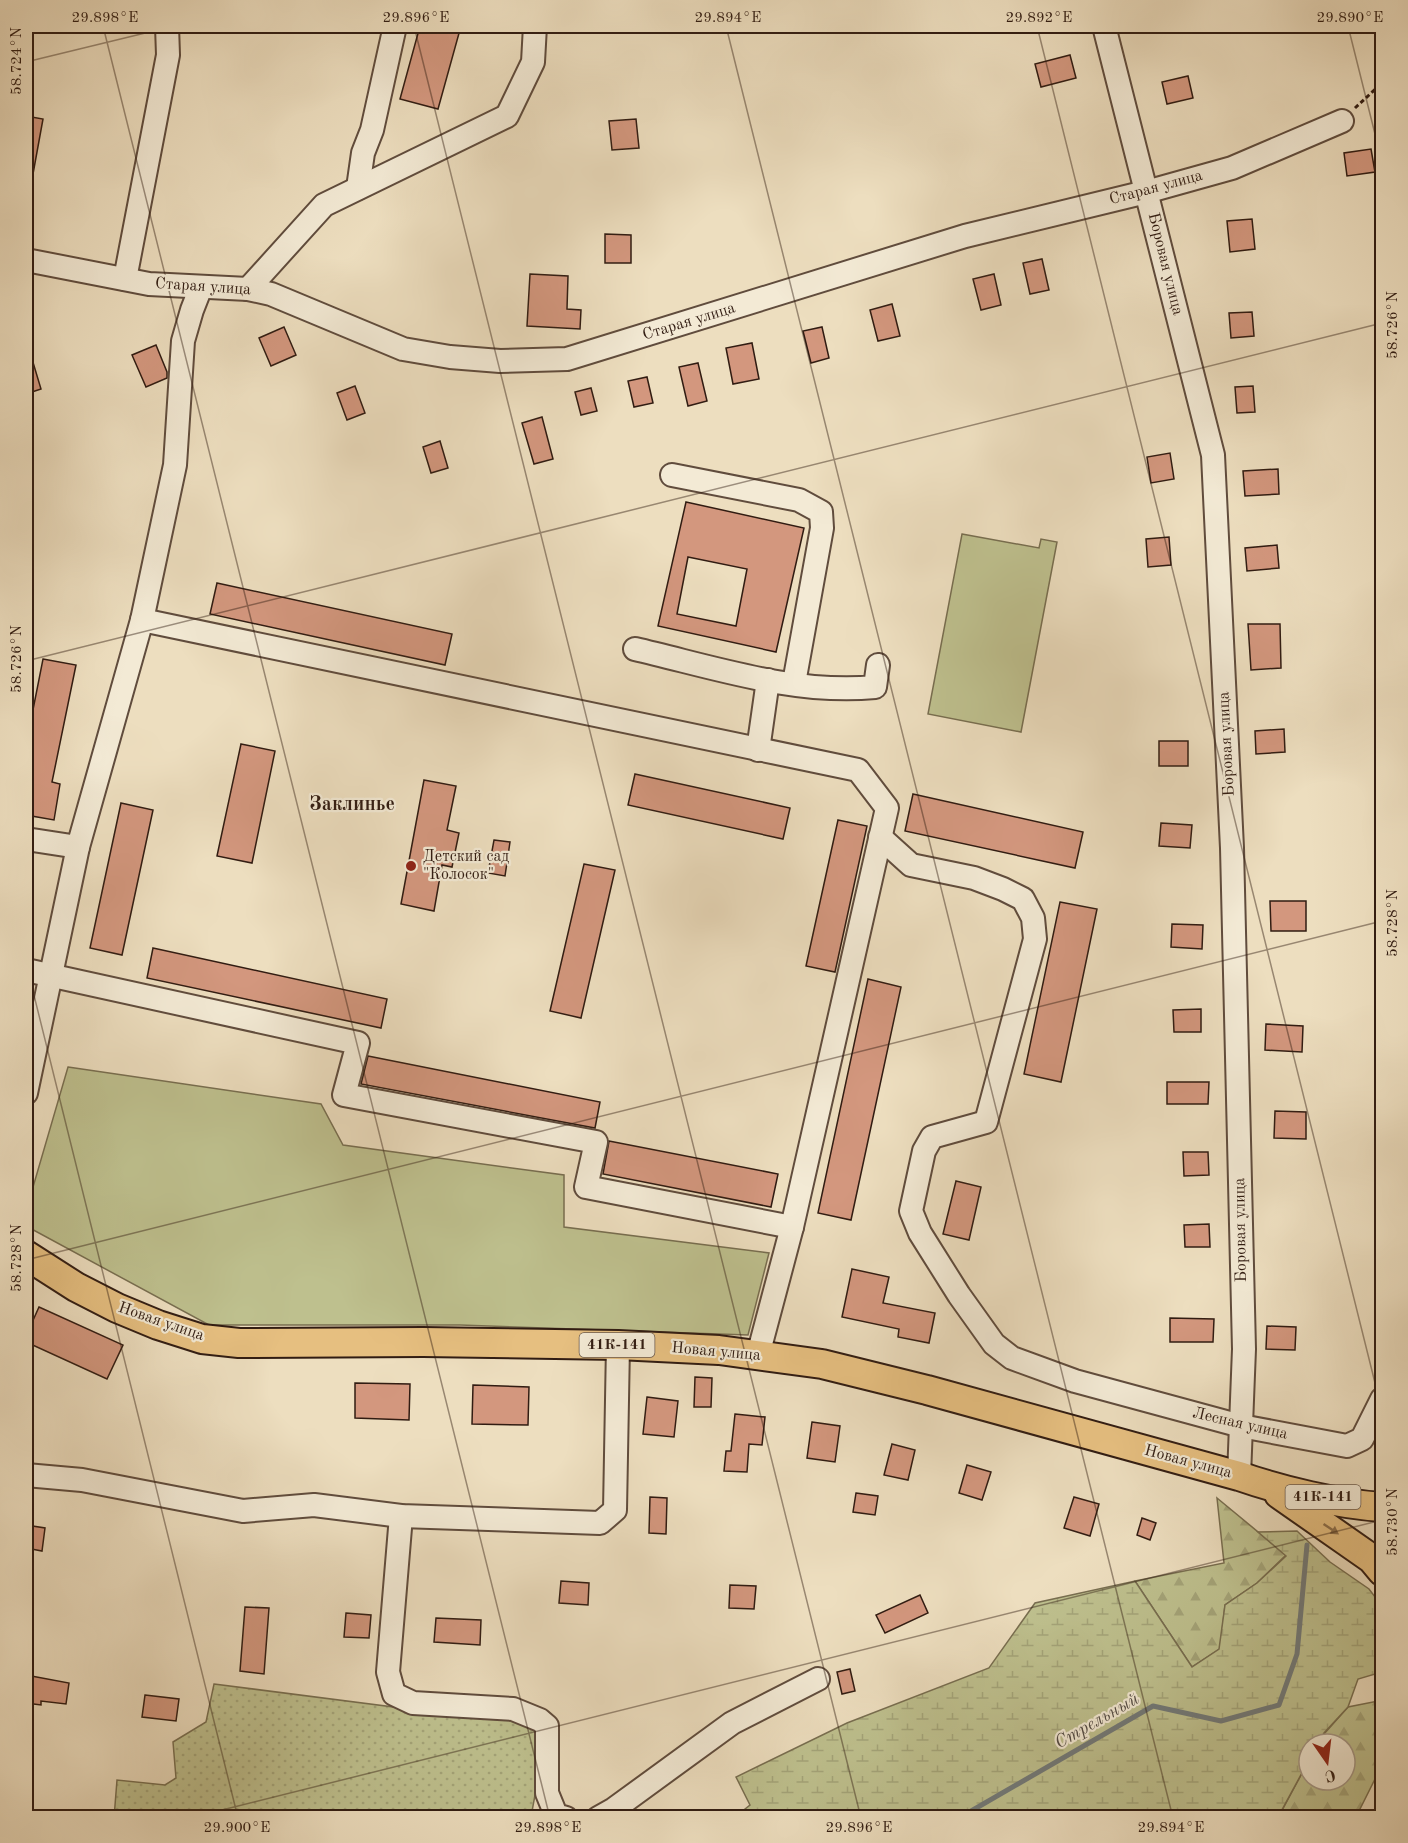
<svg xmlns="http://www.w3.org/2000/svg" width="1408" height="1843" viewBox="0 0 1408 1843" font-family="'Old Standard TT',serif">
  <style>
    .grass { fill: url(#grass-dots); stroke: #786e50; stroke-width: 1.5 }
    .forest { fill: url(#forest-firs); stroke: #786e50; stroke-width: 1.5 }
    .wetland { fill: url(#wetland-marsh); stroke: #786e50; stroke-width: 1.5 }
    .park { fill: #bec08e; stroke: #786e50; stroke-width: 1.5 }
    .lines { fill: none; stroke-linecap: round; stroke-linejoin: round }
    .stream { stroke: #727a79; stroke-width: 5 }
    .building { fill: #d3977e; stroke: #311c12; stroke-width: 1.5; fill-rule: evenodd }
    .minor-casing { stroke: #604c3d; stroke-width: 26 }
    .major-casing { stroke: #311c12; stroke-width: 32 }
    .path { stroke: #311c12; stroke-width: 3; stroke-dasharray: 4.5 3; stroke-linecap: butt }
    .minor { stroke: #f3ead5; stroke-width: 22 }
    .major { stroke: #e6bf80; stroke-width: 28 }
    .oneway { fill: #8c6e49 }
    .ticks { fill: none; stroke: #311c12; stroke-width: 1.5; stroke-opacity: 0.45 }
    .poi-dot { fill: #8f2418; stroke: #f3ead5; stroke-width: 2 }
    .labels { text-anchor: middle; dominant-baseline: central; stroke-width: 4.5; stroke-linejoin: round; paint-order: stroke }
    .shield { fill: #f3ead5; stroke: #6b5a4c; stroke-width: 1.5 }
    .shield-label { font-size: 15px; font-weight: bold; fill: #311c12 }
    .street-label { font-size: 16px; fill: #311c12; stroke: #f3ead5 }
    .poi-label { font-size: 16px; fill: #311c12; stroke: #f3ead5; text-anchor: start }
    .water-label { font-size: 18px; font-style: italic; fill: #524b45; stroke: #f3ead5 }
    .quarter-label { font-size: 20px; font-weight: bold; fill: #311c12; stroke: #f3ead5 }
    .neatline { fill: none; stroke: #311c12; stroke-width: 2 }
    .ticks-label { font-size: 15px; text-anchor: middle; fill: #311c12 }
  </style>
  <defs>
    <pattern id="grass-dots" width="8" height="8" patternUnits="userSpaceOnUse" patternTransform="scale(1.5)"><rect width="8" height="8" fill="#bec08e"/><path d="M2 2h.1M6 6h.1" fill="none" stroke="#a4a479" stroke-width="1.8" stroke-linecap="round"/></pattern>
    <pattern id="forest-firs" width="22" height="20" patternUnits="userSpaceOnUse" patternTransform="scale(1.5)"><rect width="22" height="20" fill="#bec08e"/><path d="M5 1l3.5 6h-7zM16 11l3.5 6h-7z" fill="#a4a479"/></pattern>
    <pattern id="wetland-marsh" width="20" height="14" patternUnits="userSpaceOnUse" patternTransform="scale(1.5)"><rect width="20" height="14" fill="#bec08e"/><path d="M1 5h8M5 5V1M11 12h8M15 12V8" fill="none" stroke="#a4a479"/></pattern>
  </defs>
  <rect width="100%" height="100%" fill="#eddebf"/>
  <filter id="stains"><feTurbulence type="fractalNoise" baseFrequency=".00333" numOctaves="4"/><feColorMatrix values="0 0 0 0 .2 0 0 0 0 .09 0 0 0 0 .02 0 0 0 .5 -.17"/></filter>
  <radialGradient id="worn" r=".72"><stop offset=".6" stop-color="#630" stop-opacity="0"/><stop offset="1" stop-color="#630" stop-opacity=".3"/></radialGradient>
  <!-- grass -->
  <path class="grass" d="M214,1684L456,1715L507,1716L532,1723L541,1739L539,1773L531,1817L114,1818L117,1780L165,1785L176,1778L173,1742L206,1722Z"/>
  <!-- forest -->
  <g class="forest">
    <path d="M1217,1498L1286,1555L1257,1583L1225,1605L1220,1649L1192,1667L1135,1581L1224,1563Z"/>
    <path d="M1378,1701L1382,1705V1750L1377,1775L1356,1817L1278,1818L1309,1760V1780H1345V1744H1318L1324,1734L1348,1707Z"/>
  </g>
  <!-- wetland -->
  <path class="wetland" d="M1297,1531L1330,1562L1369,1589L1382,1606V1672L1358,1679L1348,1707L1324,1733L1318,1744H1309V1760L1278,1817H735L750,1805L736,1777L847,1723L989,1668L1035,1603L1135,1581L1192,1667L1219,1649L1225,1605L1257,1583L1286,1556L1258,1532Z"/>
  <!-- park -->
  <g class="park">
    <path d="M962,534L1039,548L1041,539L1057,542L1021,732L928,714Z"/>
    <path d="M68,1067L321,1104L343,1145L564,1175V1227L769,1253L748,1335L460,1325H209L26,1226V1211Z"/>
  </g>
  <g class="lines">
    <!-- stream -->
    <path class="stream" d="M959,1818L1153,1706L1221,1721L1279,1705L1297,1654L1307,1545"/>
  </g>
  <!-- building -->
  <g class="building">
    <path d="M420,26H461L438,109L400,99Z"/>
    <path d="M1070,55L1076,78L1041,87L1035,64Z"/>
    <path d="M1188,76L1193,98L1167,104L1162,82Z"/>
    <path d="M26,116L43,119L33,174H26Z"/>
    <path d="M636,119L639,148L612,150L609,121Z"/>
    <path d="M1371,149L1375,172L1347,176L1344,153Z"/>
    <path d="M1252,219L1255,249L1230,252L1227,221Z"/>
    <path d="M605,234L631,235V263H605Z"/>
    <path d="M1042,259L1049,290L1030,294L1023,263Z"/>
    <path d="M530,274L568,276L567,309L581,310L580,329L527,326Z"/>
    <path d="M994,274L1001,305L981,310L973,279Z"/>
    <path d="M892,304L900,336L878,341L870,310Z"/>
    <path d="M1252,312L1254,336L1231,338L1229,313Z"/>
    <path d="M284,327L296,355L271,366L259,338Z"/>
    <path d="M822,327L829,358L811,363L803,331Z"/>
    <path d="M752,343L759,379L733,384L726,348Z"/>
    <path d="M156,345L167,372V378L146,387L132,355Z"/>
    <path d="M29,349L41,389L26,394V350Z"/>
    <path d="M698,363L707,401L688,406L679,367Z"/>
    <path d="M647,377L653,403L634,407L628,381Z"/>
    <path d="M355,386L365,413L347,420L337,393Z"/>
    <path d="M1253,386L1255,412L1237,413L1235,387Z"/>
    <path d="M591,388L597,411L581,415L575,392Z"/>
    <path d="M542,417L553,459L534,464L522,423Z"/>
    <path d="M440,441L448,468L431,473L423,447Z"/>
    <path d="M1170,453L1174,479L1151,483L1147,457Z"/>
    <path d="M1278,469L1279,494L1245,496L1243,471Z"/>
    <path d="M686,502L804,528L776,652L658,626ZM688,557L747,569L736,626L677,614Z"/>
    <path d="M1169,537L1171,565L1148,567L1146,539Z"/>
    <path d="M1277,545L1279,568L1247,571L1245,548Z"/>
    <path d="M217,583L452,634L445,665L210,614Z"/>
    <path d="M1248,624H1280L1281,668L1251,670Z"/>
    <path d="M43,659L76,665L52,782L60,784L54,820L26,815V745Z"/>
    <path d="M1284,729L1285,752L1256,754L1255,731Z"/>
    <rect x="1159" y="741" width="29" height="25"/>
    <path d="M241,744L275,751L252,863L217,856Z"/>
    <path d="M635,774L790,808L783,839L628,805Z"/>
    <path d="M424,780L456,786L447,830L459,833L452,867L442,865L434,911L401,904Z"/>
    <path d="M913,794L1083,832L1075,868L905,831Z"/>
    <path d="M121,803L153,810L122,955L90,948Z"/>
    <path d="M838,820L867,826L835,972L806,966Z"/>
    <path d="M1161,823L1192,825L1190,848L1159,846Z"/>
    <path d="M494,840L510,842L505,876L488,873Z"/>
    <path d="M584,864L615,870L581,1018L550,1011Z"/>
    <path d="M1270,901H1306V931H1271Z"/>
    <path d="M1060,902L1097,909L1061,1082L1024,1074Z"/>
    <path d="M1172,924L1203,925L1202,949L1171,947Z"/>
    <path d="M153,948L387,999L381,1028L147,978Z"/>
    <path d="M868,979L901,987L851,1220L818,1213Z"/>
    <path d="M1201,1009V1032H1174L1173,1010Z"/>
    <path d="M1266,1024L1303,1026L1302,1052L1265,1050Z"/>
    <path d="M368,1056L600,1102L595,1128L361,1084Z"/>
    <path d="M1167,1082H1209L1208,1104H1167Z"/>
    <path d="M1275,1111L1306,1112V1139L1274,1138Z"/>
    <path d="M609,1141L778,1174L771,1207L603,1174Z"/>
    <path d="M1183,1152H1208L1209,1175L1184,1176Z"/>
    <path d="M956,1181L981,1187L969,1240L943,1234Z"/>
    <path d="M1209,1224L1210,1247H1185L1184,1225Z"/>
    <path d="M852,1269L889,1277L883,1303L935,1313L929,1343L898,1337L899,1329L842,1317Z"/>
    <path d="M39,1307L123,1345L107,1379L26,1342V1336Z"/>
    <path d="M1170,1318L1214,1319L1213,1342H1170Z"/>
    <path d="M1267,1326L1296,1327L1295,1350L1266,1349Z"/>
    <path d="M695,1377L712,1378L711,1407H694Z"/>
    <path d="M355,1383L410,1384L409,1420L355,1418Z"/>
    <path d="M473,1385L529,1387L528,1425L472,1424Z"/>
    <path d="M647,1397L678,1401L674,1437L643,1434Z"/>
    <path d="M735,1414L765,1417L762,1445L749,1444L747,1472L724,1471L726,1451H731Z"/>
    <path d="M812,1422L840,1426L835,1462L807,1458Z"/>
    <path d="M892,1444L915,1450L908,1480L884,1475Z"/>
    <path d="M967,1465L991,1472L982,1500L959,1493Z"/>
    <path d="M856,1493L878,1496L875,1515L853,1512Z"/>
    <path d="M650,1497L667,1498L666,1534L649,1533Z"/>
    <path d="M1074,1497L1099,1504L1090,1536L1064,1528Z"/>
    <path d="M1142,1518L1156,1523L1150,1540L1137,1535Z"/>
    <path d="M26,1525L45,1528L42,1551L26,1548Z"/>
    <path d="M561,1581L589,1583L588,1605L559,1603Z"/>
    <path d="M730,1585L756,1586L754,1609L729,1608Z"/>
    <path d="M920,1595L928,1613L885,1633L876,1615Z"/>
    <path d="M245,1607L269,1608L264,1674L240,1671Z"/>
    <path d="M346,1613L371,1615L369,1638L344,1637Z"/>
    <path d="M436,1618L481,1620L480,1645L434,1642Z"/>
    <path d="M850,1669L855,1691L842,1694L837,1672Z"/>
    <path d="M26,1675L69,1683L66,1704L41,1701V1705L26,1703Z"/>
    <path d="M145,1695L179,1699L176,1721L142,1717Z"/>
  </g>
  <g class="lines">
    <defs>
      <g id="minor">
        <path d="M1104,26L1213,455L1232,848L1244,1349L1239,1476"/>
        <path d="M358,188L363,153L372,130L395,26"/>
        <path d="M26,260L149,284L248,289L271,294L403,349L450,357L500,361L567,359L965,236L1146,192L1232,168L1342,121"/>
        <path d="M125,279L168,55L167,26"/>
        <path d="M248,289L324,205L507,116L533,62L535,26"/>
        <path d="M672,475L799,500L821,512L822,528L794,683"/>
        <path d="M142,620L858,770L887,808L792,1227L758,1355"/>
        <path d="M635,649C713,667 795,695 875,687L878,665"/>
        <path d="M758,750L768,680"/>
        <path d="M880,837L911,865L974,878L1003,889L1023,899L1033,918L1035,939L986,1122L932,1137L924,1151L911,1211L920,1233L959,1295L994,1344L1012,1358L1075,1381L1241,1426L1347,1446L1362,1439L1382,1399"/>
        <path d="M26,839L78,847"/>
        <path d="M26,970L358,1043L344,1095L596,1142L586,1187L792,1227"/>
        <path d="M26,1093L78,847L142,620L175,465L183,341L192,310L201,287"/>
        <path d="M26,1475L82,1480L243,1511L314,1505L401,1516L600,1523L615,1510L618,1345"/>
        <path d="M401,1516L388,1672L394,1694L413,1703L513,1709L540,1720L547,1726V1793L556,1815L566,1818"/>
        <path d="M598,1818L614,1809L732,1723L818,1679"/>
      </g>
      <g id="major">
        <path d="M26,1255L76,1287L117,1308L158,1325L202,1339L239,1343L423,1342L618,1345L719,1350L822,1364L927,1390L1239,1476C1282,1491 1337,1504 1382,1507"/>
        <path d="M1279,1494L1372,1559L1382,1571"/>
      </g>
    </defs>
    <!-- minor casing -->
    <use href="#minor" class="minor-casing"/>
    <!-- major casing -->
    <use href="#major" class="major-casing"/>
    <!-- path -->
    <path class="path" d="M1355,108L1382,83"/>
    <!-- minor -->
    <use href="#minor" class="minor"/>
    <!-- major -->
    <use href="#major" class="major"/>
  </g>
  <!-- one-way arrows -->
  <defs><path id="oneway-solid" d="M-6-.8H1V-3.2L6.5 0L1 3.2V.8H-6Z" transform="scale(1.5)"/></defs>
  <use class="oneway" href="#oneway-solid" transform="translate(1331 1529) rotate(34)"/>
  <!-- ticks -->
  <path class="ticks" d="M103,26L550,1818M414,26L861,1818M726,26L1173,1818M1037,26L1382,1411M1348,26L1382,162M26,62L174,26M26,661L1382,323M26,963L238,1818M26,1260L1382,921M190,1818L1382,1520"/>
  <!-- markers -->
  <circle class="poi-dot" cx="411" cy="866" r="6"/>
  <g class="labels">
    <!-- shield labels -->
    <g class="shield">
      <rect x="579.5" y="1333" width="75" height="24" rx="4.5"/>
      <rect x="1285.5" y="1485" width="75" height="24" rx="4.5"/>
    </g>
    <g class="shield-label">
      <text x="617" y="1345">41К-141</text>
      <text x="1323" y="1497">41К-141</text>
    </g>
    <!-- street labels -->
    <g class="street-label">
      <text transform="translate(1156 188) rotate(-15)">Старая улица</text>
      <text transform="translate(1165 264) rotate(76)">Боровая улица</text>
      <text transform="translate(203 287) rotate(4)">Старая улица</text>
      <text transform="translate(689 322) rotate(-17)">Старая улица</text>
      <text transform="translate(1227 744) rotate(-93)">Боровая улица</text>
      <text transform="translate(1241 1230) rotate(-91)">Боровая улица</text>
      <text transform="translate(161 1322) rotate(19)">Новая улица</text>
      <text transform="translate(716 1352) rotate(5)">Новая улица</text>
      <text transform="translate(1240 1424) rotate(13)">Лесная улица</text>
      <text transform="translate(1188 1462) rotate(15)">Новая улица</text>
    </g>
    <!-- poi labels -->
    <g class="poi-label">
      <text x="423" y="857">Детский сад<tspan x="423" dy="18">"Колосок"</tspan></text>
    </g>
    <!-- water labels -->
    <g class="water-label">
      <text transform="translate(1097 1721) rotate(-30)">Стрельный</text>
    </g>
    <!-- quarter labels -->
    <g class="quarter-label">
      <text x="352" y="805">Заклинье</text>
    </g>
  </g>
  <!-- margin -->
  <rect width="1408" height="1843" fill="none" stroke="#eddebf" stroke-width="66"/>
  <!-- north arrow -->
  <g transform="translate(1327 1762) rotate(166)"><circle r="28" fill="#f3ead5" stroke="#a59887" stroke-width="1.5"/>
  <path d="M0-4.5L10 22L0 15L-10 22Z" fill="#8f2418"/>
  <text y="-9" font-size="16" font-weight="bold" text-anchor="middle" fill="#311c12">С</text>
  </g>
  <rect x="33" y="33" width="1342" height="1777" class="neatline"/>
  <g class="ticks-label">
    <text x="105" y="22">29.898°E</text>
    <text x="416" y="22">29.896°E</text>
    <text x="728" y="22">29.894°E</text>
    <text x="1039" y="22">29.892°E</text>
    <text x="1350" y="22">29.890°E</text>
    <text transform="translate(16 61) rotate(-90)" y="5">58.724°N</text>
    <text transform="translate(1392 325) rotate(-90)" y="5">58.726°N</text>
    <text transform="translate(16 659) rotate(-90)" y="5">58.726°N</text>
    <text transform="translate(1392 923) rotate(-90)" y="5">58.728°N</text>
    <text transform="translate(16 1258) rotate(-90)" y="5">58.728°N</text>
    <text transform="translate(1392 1522) rotate(-90)" y="5">58.730°N</text>
    <text x="237" y="1832">29.900°E</text>
    <text x="548" y="1832">29.898°E</text>
    <text x="859" y="1832">29.896°E</text>
    <text x="1171" y="1832">29.894°E</text>
  </g>
  <rect width="100%" height="100%" filter="url(#stains)"/>
  <rect width="100%" height="100%" fill="url(#worn)"/>
</svg>
